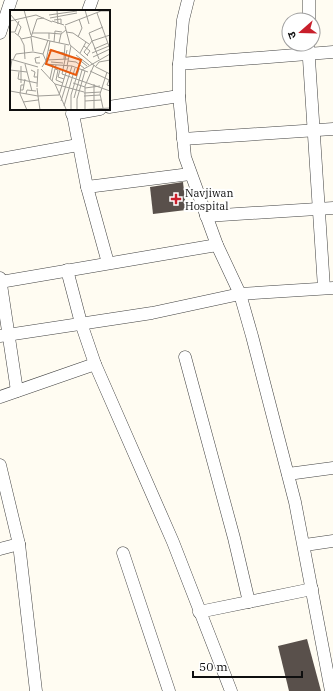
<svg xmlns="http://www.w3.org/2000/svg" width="333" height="691" viewBox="0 0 333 691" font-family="'IBM Plex Serif','Noto Sans Devanagari',serif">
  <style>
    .building { fill: #59504b }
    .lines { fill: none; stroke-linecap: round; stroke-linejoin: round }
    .street-casing { stroke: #424242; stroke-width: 13 }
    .street { stroke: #fff; stroke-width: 12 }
    .poi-dot { fill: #c81f2b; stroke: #fff; stroke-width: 1.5 }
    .labels { text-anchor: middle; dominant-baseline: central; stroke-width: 4; stroke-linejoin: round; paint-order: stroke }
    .poi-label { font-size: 11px; fill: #0f0f0f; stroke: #fff; text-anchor: start }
    .inset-road { fill: none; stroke: #9f9d97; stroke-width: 1 }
    .view { fill: #e8590c; fill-opacity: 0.15; stroke: #e8590c; stroke-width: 2 }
    .inset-edge { fill: none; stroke: #0f0f0f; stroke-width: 2 }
  </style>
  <rect width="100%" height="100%" fill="#fffcf2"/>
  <!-- building -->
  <g class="building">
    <path d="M183,182L186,210L153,214L150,187Z"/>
    <path d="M307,639L321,691H289L278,646Z"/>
  </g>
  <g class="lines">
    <defs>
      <g id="street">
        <path d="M188,0L183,20L179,64V96L185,157L217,245L240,294L252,336L295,502L331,691"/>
        <path d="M88,11L92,0"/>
        <path d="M309,20V0"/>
        <path d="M0,33L11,0"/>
        <path d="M308,44L324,288"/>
        <path d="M179,64L333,52"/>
        <path d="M109,107L179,96"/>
        <path d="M72,109L87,187L108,263"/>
        <path d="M72,114L100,109"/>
        <path d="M183,139L333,129"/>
        <path d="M0,159L78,145"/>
        <path d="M87,187L190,174"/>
        <path d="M206,216L333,208"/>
        <path d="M67,270L81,323L95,364L173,542L231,691"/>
        <path d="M0,278L17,391"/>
        <path d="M0,282L217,245"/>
        <path d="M0,336L152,313L240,294L333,288"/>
        <path d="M185,357L234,538L249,602"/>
        <path d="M0,397L95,364"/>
        <path d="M0,465L19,544L36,691"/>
        <path d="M288,474L333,468"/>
        <path d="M305,545L333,541"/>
        <path d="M0,549L19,544"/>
        <path d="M123,553L169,691"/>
        <path d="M199,612L312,589"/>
      </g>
    </defs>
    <!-- street casing -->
    <use href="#street" class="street-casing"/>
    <!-- street -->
    <use href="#street" class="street"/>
  </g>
  <!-- markers -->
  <path class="poi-dot" d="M174 193h4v4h4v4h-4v4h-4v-4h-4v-4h4z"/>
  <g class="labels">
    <!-- poi labels -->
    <g class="poi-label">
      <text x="185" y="193">Navjiwan<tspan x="185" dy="13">Hospital</tspan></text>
    </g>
  </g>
  <!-- overview -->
  <g transform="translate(10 10)">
    <rect width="100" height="100" fill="#fffcf2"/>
    <path class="inset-road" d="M14,0L21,25M47,0L48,14M75,0L79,14M87,3L100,39M0,4L11,17L8,25M39,5L67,1M40,8L67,3M44,10L51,9V14M0,11L26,5L42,12M42,11L54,15M55,15L91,1H100M55,16L60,35L86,57L100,64M0,22H5L9,11M56,22L63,23L79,34M5,23L10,27L14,35L15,49M22,23H39M21,26L40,31M21,27L23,41M68,27L72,18L69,9M11,29L21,27L27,9L34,8M39,29V23L51,24M44,32L45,21L52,22M49,33L51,24L56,20M74,36L80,41L77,45M84,39L98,33M38,40L54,43M57,40L52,64L100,81M70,43L76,32M82,43L99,36M33,44L38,30M66,45L79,55M78,46L74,42L82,31L100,25M30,47L25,48L26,53H30M83,47L100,39M67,48L77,56M0,49L28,57M54,49L55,35M89,49L79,23L93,17M3,50L6,44L23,42L33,44L36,51M36,50L58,49M58,51L66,52L74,58M41,52L53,53M15,54L22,81M35,54L62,56L78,62M11,56V73M57,56L61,36M86,56L89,52L100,50M32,57L36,51L40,31L59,35M31,59L45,74L56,99M45,59L48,60L46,70L53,73M0,60L17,62M21,60L25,62L24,67H27M50,60L48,67L54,69M72,60L100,44M80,61L95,68M0,62L2,49M9,62L8,69L27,73M95,68L99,70L97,75L100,76M40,69L43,55M42,71L46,55M63,73L75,77M45,74L74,82M84,74V99M14,75H11L10,84L17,100M27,77L28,59M27,78L28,86L49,85M75,78L90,76M10,80H13L15,69M0,81L28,86L30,100M74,83L91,82M16,84L17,80L26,81M49,85L58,56M74,86L90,85M64,88L72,60M51,91L62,56M75,91L91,90M13,92L28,90M54,96L65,58M93,98L90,84L97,62M75,99V76L84,55M61,100V85L69,59M67,100V89L75,61M68,100L100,98"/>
    <path class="view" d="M41,40L71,50L66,65L36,54Z"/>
    <rect width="100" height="100" class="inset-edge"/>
  </g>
  <!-- north arrow -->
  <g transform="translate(301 32) rotate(250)"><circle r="19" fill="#ffffff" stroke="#9f9f9f"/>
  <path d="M0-3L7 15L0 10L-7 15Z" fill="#c81f2b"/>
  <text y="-6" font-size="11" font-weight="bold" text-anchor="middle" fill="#0f0f0f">उ</text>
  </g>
  <!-- scale -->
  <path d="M193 671v6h109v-6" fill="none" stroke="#0f0f0f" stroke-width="2"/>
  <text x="199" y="671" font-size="12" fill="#0f0f0f" stroke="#ffffff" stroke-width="3" paint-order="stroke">50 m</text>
</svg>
